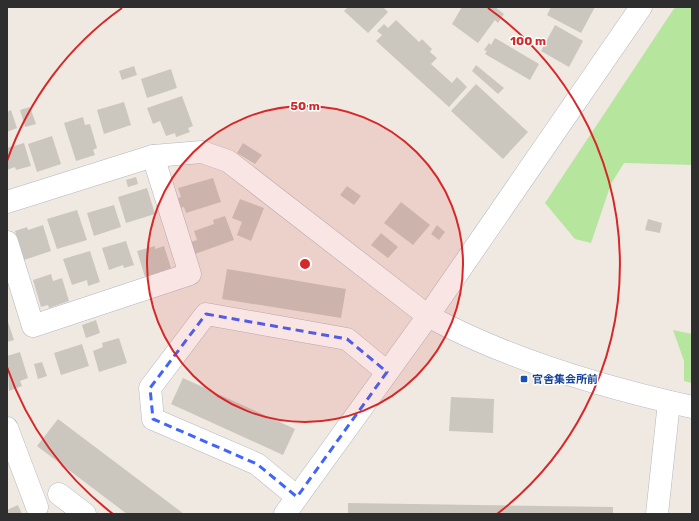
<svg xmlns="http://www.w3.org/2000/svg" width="699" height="521" viewBox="0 0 699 521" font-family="Rubik,'Noto Sans JP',sans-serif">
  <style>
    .green { fill: #b6e59e }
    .building { fill: #cbc7bf }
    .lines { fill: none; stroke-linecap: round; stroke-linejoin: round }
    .street-casing { stroke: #b4b7c1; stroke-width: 23 }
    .street { stroke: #fff; stroke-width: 22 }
    .marked { fill: none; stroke: #4264fb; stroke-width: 3; stroke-dasharray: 8 5; stroke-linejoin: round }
    .ring { fill: none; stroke: #d62828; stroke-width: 2 }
    .transit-dot { fill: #1a4fb4; stroke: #fff; stroke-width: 1.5 }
    .labels { text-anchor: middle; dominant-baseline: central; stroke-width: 3; stroke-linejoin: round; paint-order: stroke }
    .transit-label { font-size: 11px; font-weight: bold; fill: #164399; stroke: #fff; text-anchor: start }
    .centre { fill: #d62828; stroke: #fff; stroke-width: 2 }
    .ring-label { font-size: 12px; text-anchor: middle; font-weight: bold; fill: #d62828; stroke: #fff; stroke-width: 3; stroke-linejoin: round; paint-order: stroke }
  </style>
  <rect width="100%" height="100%" fill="#efe9e1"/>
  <!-- green -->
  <g class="green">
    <path d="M675,7H692V165L624,163L611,184L591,243L575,239L545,203Z"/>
    <path d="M673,330L692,334V383L684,381V361Z"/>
  </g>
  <!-- building -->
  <g class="building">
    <path d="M348,7H383L388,12L368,33L344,11Z"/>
    <path d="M462,7H495L504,14L498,23L495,20L478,43L452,24Z"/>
    <path d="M551,7H595L581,33L547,15Z"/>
    <path d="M396,20L419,42L422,39L432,49L430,52L437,58L431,64L452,83L457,77L467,87L449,107L376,41L382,35L377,31L384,24L388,28Z"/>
    <path d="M555,25L583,41L569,67L541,51Z"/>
    <path d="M495,38L539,64L530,80L485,54L487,51L484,50L489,43L491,45Z"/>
    <path d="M476,65L504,88L498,94L472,71Z"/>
    <path d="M134,66L137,75L122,80L119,71Z"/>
    <path d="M171,69L177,88L147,98L141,79Z"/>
    <path d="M476,84L528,132L503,159L451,111Z"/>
    <path d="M182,96L193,126L188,128L190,132L176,137L175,133L166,136L160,121L153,124L147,108Z"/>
    <path d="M124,102L131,125L104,134L97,110Z"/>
    <path d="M30,107L36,124L25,127L20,110Z"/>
    <path d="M11,110L17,128L7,132V112Z"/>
    <path d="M83,117L85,125L90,124L97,148L93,150L95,155L76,161L64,123Z"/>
    <path d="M52,136L61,164L37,172L28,144Z"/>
    <path d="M24,143L31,166L16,170L15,167L7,170V148Z"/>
    <path d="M243,143L262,155L255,164L237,153Z"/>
    <path d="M136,177L138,184L128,187L126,180Z"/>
    <path d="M213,178L221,202L186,213L184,207L180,208L178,198L181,197L178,188Z"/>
    <path d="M347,186L361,196L354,205L340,195Z"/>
    <path d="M147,188L155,214L126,223L118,197Z"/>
    <path d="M240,199L264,208L251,241L237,235L242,222L232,218Z"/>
    <path d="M401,202L430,225L413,245L384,223Z"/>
    <path d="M114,205L121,227L94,236L87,213Z"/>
    <path d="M77,210L87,240L57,249L47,219Z"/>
    <path d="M225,216L234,240L195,254L191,242L197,240L194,231L214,224L213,220Z"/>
    <path d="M648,219L662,223L660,233L645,230Z"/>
    <path d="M43,225L51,251L24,260L15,231L27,227L28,230Z"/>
    <path d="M437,225L445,232L439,240L431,234Z"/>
    <path d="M381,233L398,247L388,258L371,245Z"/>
    <path d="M126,241L134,265L124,268L123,265L109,270L102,248Z"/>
    <path d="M155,246V249L164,246L171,268L145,277L137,251Z"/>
    <path d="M90,251L100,282L88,286L87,280L72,285L63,259Z"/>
    <path d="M227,269L346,289L341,318L222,299Z"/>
    <path d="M51,274L53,281L62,278L69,301L49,308L48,305L41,307L33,280Z"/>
    <path d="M96,320L100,333L86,338L82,325Z"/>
    <path d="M7,322H8L14,340L7,342Z"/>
    <path d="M119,338L127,363L99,372L93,351L103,347L102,343Z"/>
    <path d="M82,344L89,366L61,375L54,353Z"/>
    <path d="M20,352L28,378L20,381L22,386L9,391L7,356Z"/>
    <path d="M42,362L47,376L38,379L34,364Z"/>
    <path d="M183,378L295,429L283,455L171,404Z"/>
    <path d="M451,397L494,399L493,433L449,431Z"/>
    <path d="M58,419L184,514H127L37,446Z"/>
    <path d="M348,503L613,507V514H348Z"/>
    <path d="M18,505L22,514H7V510Z"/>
  </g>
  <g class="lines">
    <defs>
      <g id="street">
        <path d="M7,202L153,156L202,152L228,161L428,316L641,7"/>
        <path d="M7,242L33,326L190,274L153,156"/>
        <path d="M7,428L37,507"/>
        <path d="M59,494L85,514"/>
        <path d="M297,497L257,464L153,419L150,388L206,314L347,339L387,372"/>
        <path d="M285,514L428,316C510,360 601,387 692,407"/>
        <path d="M657,514L669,402"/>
      </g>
    </defs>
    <!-- street casing -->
    <use href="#street" class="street-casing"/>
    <!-- street -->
    <use href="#street" class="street"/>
  </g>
  <!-- marked area -->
  <path class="marked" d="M206,314L347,339L387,372L297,497L257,464L153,419L150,388Z"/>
  <!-- distance rings -->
  <circle cx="305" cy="264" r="158" fill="#d62828" fill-opacity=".12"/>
  <g class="ring">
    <circle cx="305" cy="264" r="158"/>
    <path d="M113 514A315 315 0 0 1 7 367M7 161A315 315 0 0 1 122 8M488 8A315 315 0 0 1 497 514"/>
  </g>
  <!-- markers -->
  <rect class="transit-dot" x="520" y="375" width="8" height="8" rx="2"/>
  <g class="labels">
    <!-- transit labels -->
    <g class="transit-label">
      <text x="532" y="379">官舎集会所前</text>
    </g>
  </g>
  <circle cx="305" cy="264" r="6" class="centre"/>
  <g class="ring-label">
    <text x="528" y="45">100 m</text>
    <text x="305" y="110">50 m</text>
  </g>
  <!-- border -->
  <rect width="699" height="521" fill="none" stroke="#2e2e2e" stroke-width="16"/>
</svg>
